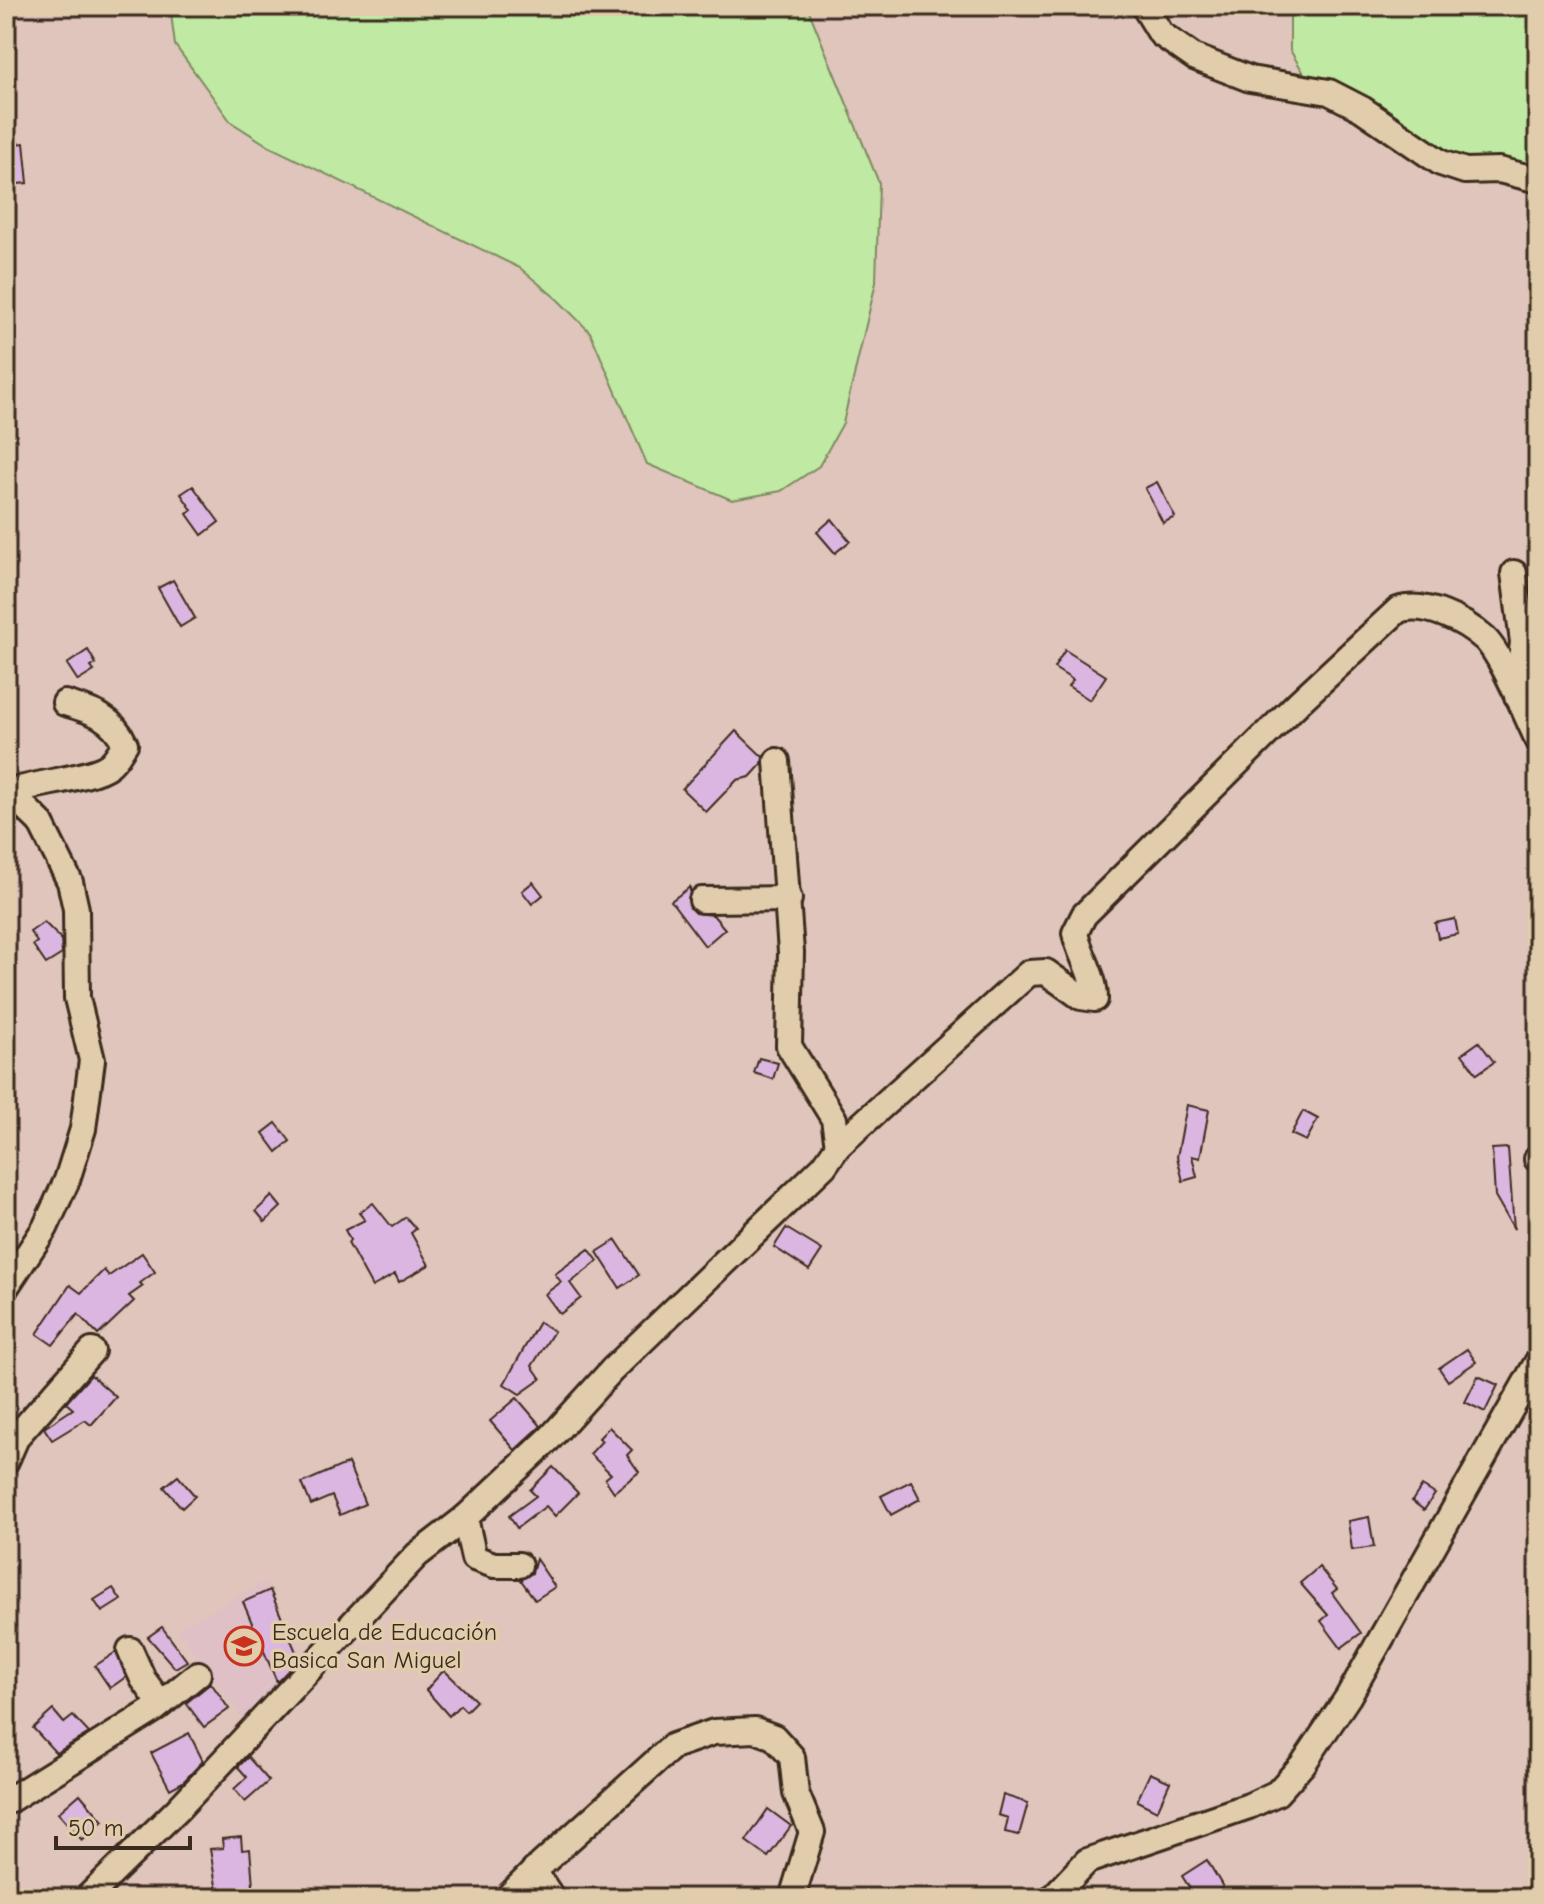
<svg xmlns="http://www.w3.org/2000/svg" width="1544" height="1904" viewBox="0 0 1544 1904" font-family="'Comic Neue',sans-serif">
  <style>
    .built { fill: #dec0c6 }
    .green { fill: #c0e9a4; stroke: #7e8a61; stroke-width: 2 }
    .building { fill: #dbb6e0; stroke: #3b2a1e; stroke-width: 2 }
    .lines { fill: none; stroke-linecap: round; stroke-linejoin: round }
    .minor-casing { stroke: #3b2a1e; stroke-width: 30 }
    .minor { stroke: #e1ccab; stroke-width: 24 }
    .labels { text-anchor: middle; dominant-baseline: central; stroke-width: 7; stroke-linejoin: round; paint-order: stroke }
    .poi-label { font-size: 24px; fill: #3b2a1e; stroke: #e1ccab; text-anchor: start }
  </style>
  <rect width="100%" height="100%" fill="#dfc5bb"/>
  <filter id="ink" filterUnits="userSpaceOnUse"><feTurbulence type="fractalNoise" baseFrequency=".0125" numOctaves="2"/><feDisplacementMap in="SourceGraphic" scale="16" xChannelSelector="R" yChannelSelector="G"/><feConvolveMatrix kernelMatrix="1 2 1 2 8 2 1 2 1" color-interpolation-filters="sRGB"/></filter>
  <g filter="url(#ink)">
    <!-- built -->
    <path class="built" d="M264,1582L307,1664L248,1726L178,1629Z"/>
    <!-- green -->
    <g class="green">
      <path d="M170,6H807L879,183L876,282L843,423L819,466L781,491L732,500L647,464L590,332L557,299L520,268L270,147L231,122L175,45Z"/>
      <path d="M1290,6H1538V174L1422,161L1312,87L1290,50Z"/>
    </g>
    <!-- building -->
    <g class="building">
      <path d="M24,143L28,183L6,185V145Z"/>
      <path d="M1157,482L1175,517L1163,523L1145,488Z"/>
      <path d="M193,486L219,522L202,535L187,514L192,510L181,494Z"/>
      <path d="M832,519L850,541L835,553L817,532Z"/>
      <path d="M173,580L195,618L180,627L158,588Z"/>
      <path d="M88,650L96,664L91,667L94,671L78,681L67,664Z"/>
      <path d="M1065,650L1106,676L1090,700L1068,686L1073,680L1054,668Z"/>
      <path d="M736,731L763,757L762,764L750,777L737,780L706,812L682,789Z"/>
      <path d="M533,882L543,895L532,904L522,891Z"/>
      <path d="M690,887V908L695,913L713,915L725,929L705,946L671,901Z"/>
      <path d="M1455,919L1458,934L1438,938L1435,923Z"/>
      <path d="M44,922L61,939L62,954L46,964L33,945L37,942L30,932Z"/>
      <path d="M1479,1042L1494,1062L1477,1074L1462,1054Z"/>
      <path d="M759,1058L778,1063L773,1079L754,1073Z"/>
      <path d="M1187,1105L1209,1110L1200,1158L1192,1156L1197,1177L1183,1181L1177,1157Z"/>
      <path d="M1303,1111L1318,1119L1306,1141L1291,1134Z"/>
      <path d="M276,1123L290,1141L277,1152L263,1133Z"/>
      <path d="M1508,1148L1514,1229L1495,1196L1492,1149Z"/>
      <path d="M272,1196L281,1207L265,1222L256,1211Z"/>
      <path d="M373,1203L392,1227L406,1217L416,1229L411,1233L429,1265L399,1282L395,1274L372,1287L348,1243L350,1240L345,1230L365,1220L359,1213Z"/>
      <path d="M786,1228L822,1250L809,1270L774,1247Z"/>
      <path d="M616,1240L639,1275L620,1288L597,1252Z"/>
      <path d="M589,1249L598,1261L570,1283L581,1298L560,1314L545,1294L561,1282L555,1274Z"/>
      <path d="M142,1253L155,1272L140,1283L143,1286L129,1296L134,1301L98,1335L78,1314L53,1345L37,1334L70,1285L81,1293L104,1270L109,1276Z"/>
      <path d="M539,1322L554,1331L532,1366L541,1379L520,1394L504,1384Z"/>
      <path d="M1467,1349L1476,1362L1448,1381L1439,1368Z"/>
      <path d="M91,1375L116,1397L91,1425L85,1420L52,1440L44,1428L73,1409L66,1403Z"/>
      <path d="M1478,1376L1498,1385L1485,1412L1465,1402Z"/>
      <path d="M517,1398L541,1426L515,1450L490,1421Z"/>
      <path d="M609,1427L632,1450L627,1455L639,1472L614,1492L605,1479L611,1474L590,1454L602,1441L599,1438Z"/>
      <path d="M348,1463L365,1504L340,1515L332,1496L311,1505L302,1483Z"/>
      <path d="M553,1467L578,1493L555,1516L546,1506L517,1528L509,1516L536,1496L530,1490Z"/>
      <path d="M178,1476L195,1496L182,1508L164,1487Z"/>
      <path d="M911,1481L920,1499L891,1515L881,1496Z"/>
      <path d="M1422,1486L1435,1494L1424,1510L1412,1501Z"/>
      <path d="M1369,1517L1374,1547L1352,1550L1348,1521Z"/>
      <path d="M536,1559L555,1587L535,1600L521,1580L532,1573Z"/>
      <path d="M1319,1567L1337,1589L1332,1593L1361,1633L1341,1648L1321,1621L1328,1615L1300,1583Z"/>
      <path d="M113,1588L121,1600L102,1612L94,1600Z"/>
      <path d="M270,1590L299,1659L277,1682L243,1602Z"/>
      <path d="M162,1627L187,1661L175,1668L148,1637Z"/>
      <path d="M116,1652L126,1677L110,1688L95,1666Z"/>
      <path d="M444,1670L476,1701L466,1711L460,1705L449,1716L426,1690Z"/>
      <path d="M211,1683L229,1709L204,1727L186,1703Z"/>
      <path d="M53,1710L64,1723L73,1716L89,1733L56,1753L33,1728Z"/>
      <path d="M189,1733L203,1761L183,1782L170,1789L151,1753Z"/>
      <path d="M248,1757L269,1781L245,1802L234,1789L247,1777L238,1767Z"/>
      <path d="M1150,1773L1170,1782L1157,1811L1137,1801Z"/>
      <path d="M80,1794L103,1821L82,1840L58,1813Z"/>
      <path d="M1003,1795L1028,1803L1019,1835L1005,1832L1008,1818L998,1815Z"/>
      <path d="M768,1809L791,1826L768,1857L746,1841Z"/>
      <path d="M241,1837L242,1850L250,1849L254,1898H218L210,1849L223,1848L222,1839Z"/>
      <path d="M1207,1860L1223,1887L1205,1898H1196L1182,1876Z"/>
    </g>
    <g class="lines">
      <defs>
        <g id="minor">
          <path d="M1144,6L1161,34L1194,57L1250,79L1329,92L1362,109L1441,163L1465,171L1499,170L1538,180"/>
          <path d="M1514,573L1523,642L1517,696"/>
          <path d="M6,789L40,822L70,882L76,909L77,998L92,1060L83,1129L67,1180L45,1228L6,1287"/>
          <path d="M10,792C34,783 93,778 109,765C116,760 120,751 125,744C113,717 92,711 65,703"/>
          <path d="M702,900L789,899"/>
          <path d="M838,1146L1029,973L1046,972L1081,997L1095,999C1095,976 1080,956 1075,933L1084,915L1299,702L1398,610C1425,601 1464,620 1485,639C1502,655 1526,716 1538,740"/>
          <path d="M1537,1159L1538,1160"/>
          <path d="M6,1461L17,1436L92,1351"/>
          <path d="M465,1518L474,1558L494,1565H519"/>
          <path d="M130,1650L143,1679L161,1704"/>
          <path d="M6,1802L155,1709L198,1674"/>
          <path d="M534,1871L673,1746L714,1732L755,1730L774,1737L792,1757L796,1793L812,1832L792,1898"/>
          <path d="M87,1898L178,1809L417,1555L465,1518L551,1437L612,1370L824,1166L838,1146L834,1119L789,1046L791,952L777,761"/>
          <path d="M507,1898L534,1871L552,1898"/>
          <path d="M1052,1898L1087,1861L1249,1806L1277,1793L1303,1764L1348,1697L1538,1361"/>
        </g>
      </defs>
      <!-- minor casing -->
      <use href="#minor" class="minor-casing"/>
      <!-- minor -->
      <use href="#minor" class="minor"/>
    </g>
  </g>
  <!-- icons -->
  <defs>
    <symbol id="school-ring" viewBox="-11 -11 22 22"><circle r="9.5" fill="#e1ccab" stroke="#c8321e" stroke-width="1.5"/><path d="M0-5L7-2L0 1L-7-2ZM-4 1L0 2.5L4 1V4Q0 6-4 4Z" fill="#c8321e"/></symbol>
  </defs>
  <g fill-rule="evenodd">
    <use href="#school-ring" x="222" y="1624" width="44" height="44"/>
  </g>
  <g class="labels">
    <!-- poi labels -->
    <g class="poi-label">
      <text x="272" y="1632">Escuela de Educación<tspan x="272" dy="28">Basica San Miguel</tspan></text>
    </g>
  </g>
  <!-- margin -->
  <rect width="1544" height="1904" fill="none" stroke="#e1ccab" stroke-width="32"/>
  <rect x="16" y="16" width="1512" height="1872" fill="none" stroke="#3b2a1e" stroke-width="3" filter="url(#ink)"/>
  <!-- scale -->
  <path d="M56 1836v12h134v-12" fill="none" stroke="#3b2a1e" stroke-width="4"/>
  <text x="68" y="1836" font-size="24" fill="#3b2a1e" stroke="#e1ccab" stroke-width="6" paint-order="stroke">50 m</text>
</svg>
